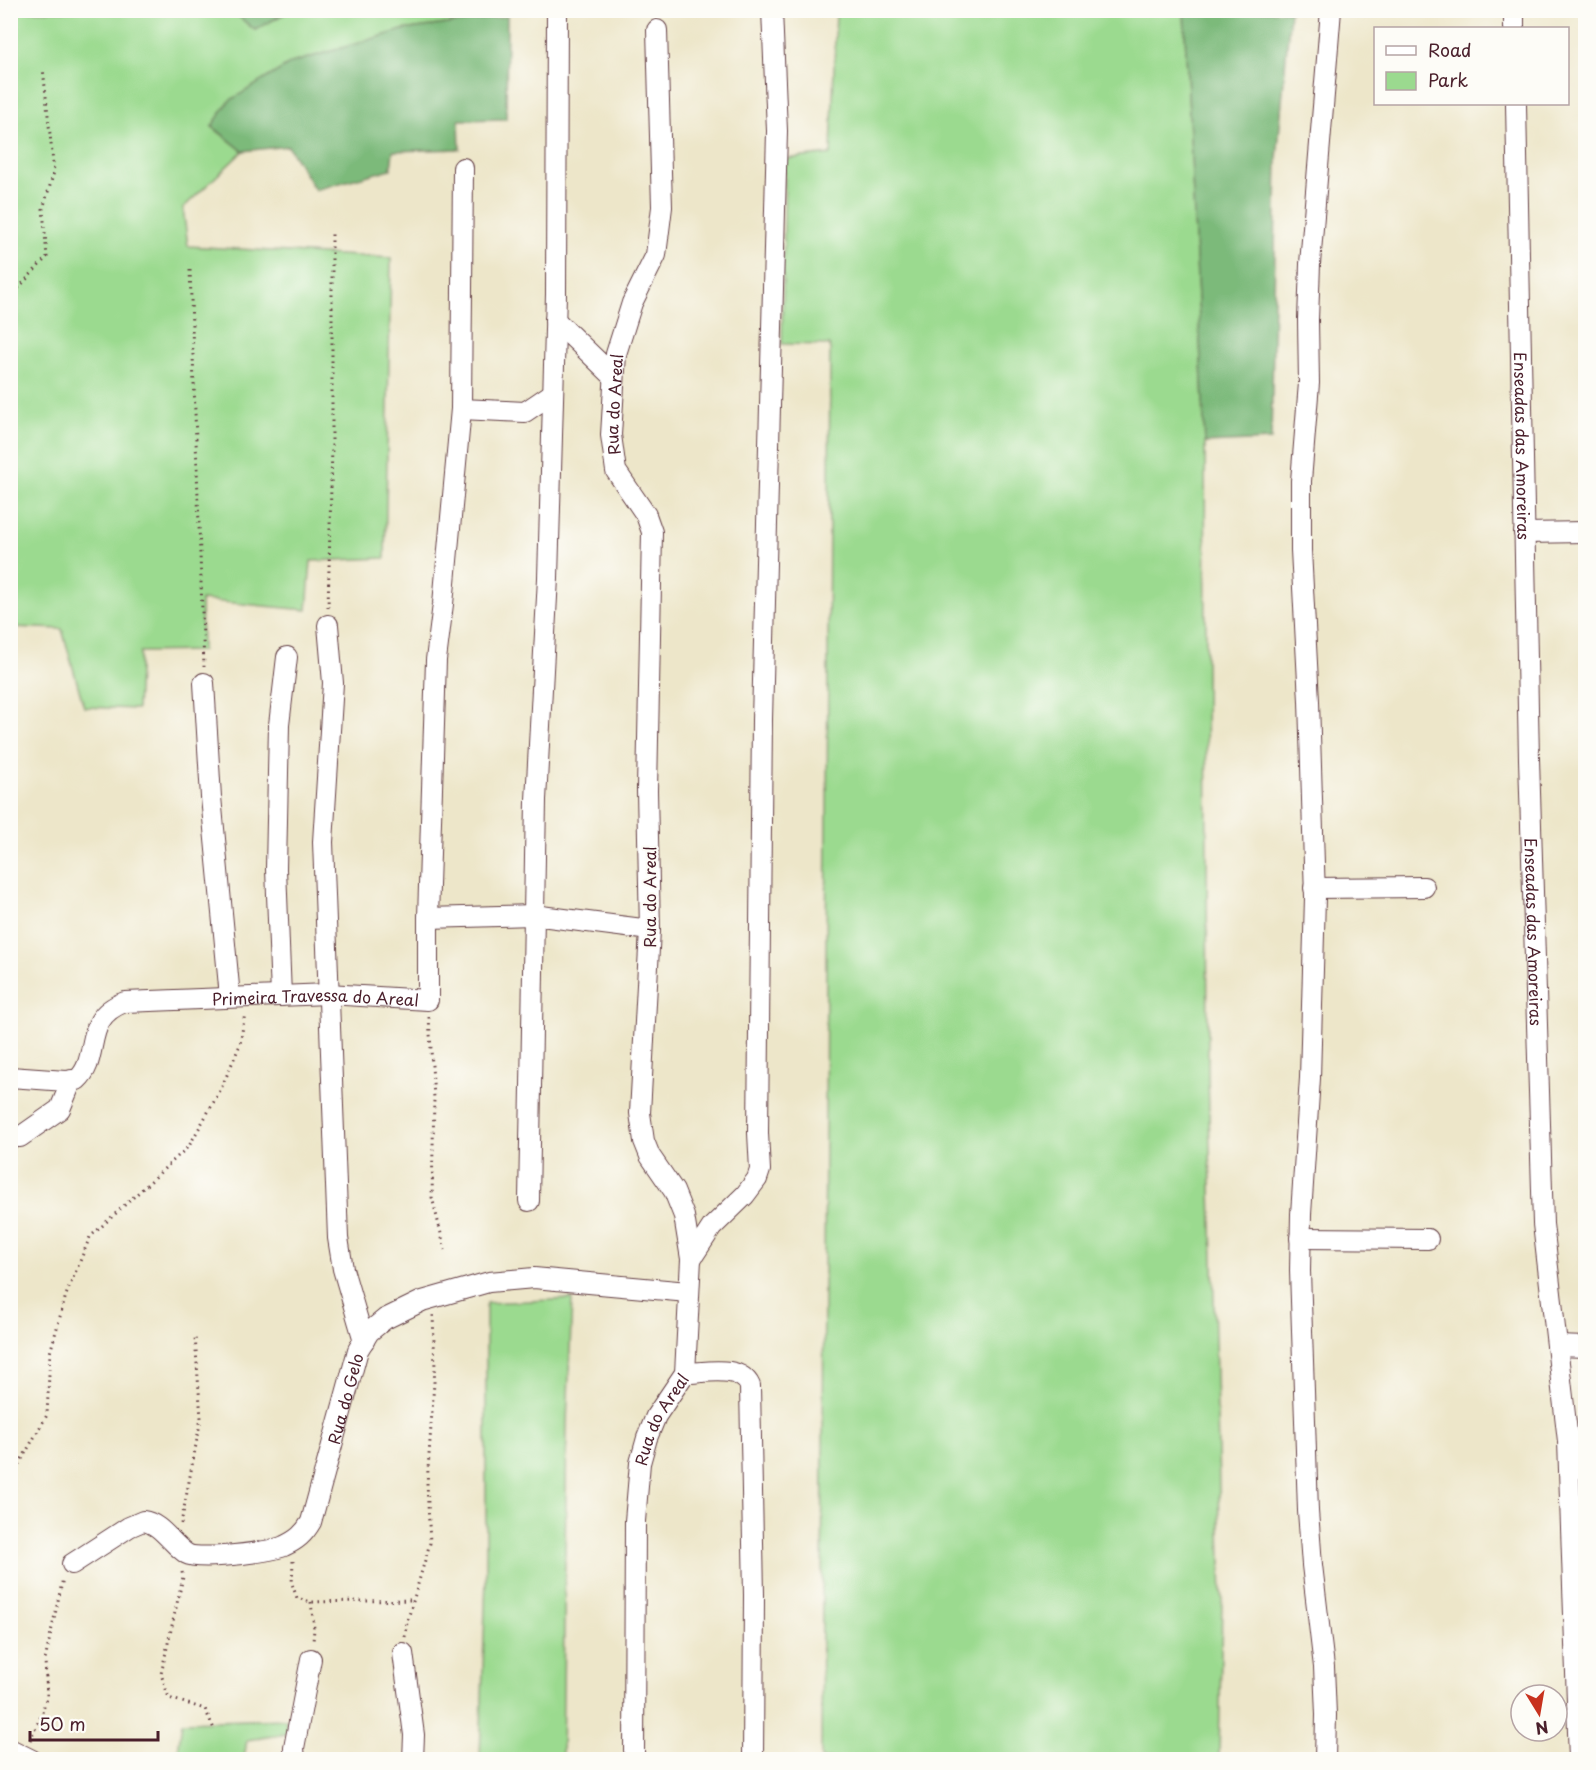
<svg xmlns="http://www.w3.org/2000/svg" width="1596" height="1770" viewBox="0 0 1596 1770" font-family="'Playpen Sans',sans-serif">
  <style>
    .green { fill: #9bda8f; stroke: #727c5d; stroke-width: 1.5 }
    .forest { fill: #7cba7a; stroke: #636c52; stroke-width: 1.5 }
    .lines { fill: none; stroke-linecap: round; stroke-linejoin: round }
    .minor-casing { stroke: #623d43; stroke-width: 22 }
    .path { stroke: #623d43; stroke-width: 3; stroke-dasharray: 1.5 4.5; stroke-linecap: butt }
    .minor { stroke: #fff; stroke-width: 20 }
    .labels { text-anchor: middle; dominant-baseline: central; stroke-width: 4.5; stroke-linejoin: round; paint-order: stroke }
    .street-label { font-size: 16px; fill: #4a1f2b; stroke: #fdfcf7 }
  </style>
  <rect width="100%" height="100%" fill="#fdfcf7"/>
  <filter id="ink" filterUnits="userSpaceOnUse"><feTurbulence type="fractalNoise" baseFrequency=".0167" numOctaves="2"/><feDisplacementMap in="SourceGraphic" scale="12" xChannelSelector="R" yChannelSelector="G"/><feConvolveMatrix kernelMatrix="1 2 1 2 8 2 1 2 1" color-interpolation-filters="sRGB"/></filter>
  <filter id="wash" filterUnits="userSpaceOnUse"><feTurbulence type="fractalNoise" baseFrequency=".008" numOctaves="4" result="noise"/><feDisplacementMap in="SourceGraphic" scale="24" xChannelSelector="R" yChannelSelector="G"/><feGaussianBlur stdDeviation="1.35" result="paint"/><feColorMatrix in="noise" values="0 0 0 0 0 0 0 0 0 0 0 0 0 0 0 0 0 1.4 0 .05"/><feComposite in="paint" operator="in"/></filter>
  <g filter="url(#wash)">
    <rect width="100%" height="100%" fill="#ede6c9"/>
    <!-- green -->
    <g class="green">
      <path d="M11,11H232L255,30L289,11H451L453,23L402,30L212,127L243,151L183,208L188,246L391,258L385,558L311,561L307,610L201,600L202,651L140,652L137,709L84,707L62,629L11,627L13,577H10Z"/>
      <path d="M836,11H1184L1205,443L1208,1074L1222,1600L1219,1759H821L830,345L782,344L785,159L831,154Z"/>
      <path d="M572,1299L567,1423L562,1759H480L486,1577V1303Z"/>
      <path d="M286,1719V1734L247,1740L244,1759H177L182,1722Z"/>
    </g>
    <!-- forest -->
    <g class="forest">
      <path d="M232,11H289L255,30Z"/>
      <path d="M1184,11H1290L1277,159L1271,440L1205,443Z"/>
      <path d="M507,16L506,119L459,120L460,149L393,151L391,169L315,190L288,146L243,151L212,126L229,101L291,63L402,30Z"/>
    </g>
  </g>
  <g filter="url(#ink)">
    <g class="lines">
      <defs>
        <g id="minor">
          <path d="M1514,10V28"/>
          <path id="s1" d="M1516,104L1529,759L1543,1224L1568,1441L1579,1760"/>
          <path d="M555,320L614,377"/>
          <path d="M461,409L525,412L553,393"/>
          <path d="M1524,533L1586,532"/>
          <path d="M328,625L333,683L323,842L338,1238L343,1269L364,1341"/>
          <path d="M204,683L211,797L230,997"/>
          <path d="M1314,888L1424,887"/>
          <path d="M428,918L436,660L443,604L461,409L463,168"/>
          <path d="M281,996L276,869L279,725L287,657"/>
          <path id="s2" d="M10,1077L66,1081L77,1080C102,1058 80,1018 125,1002L328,994L428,1000V918L533,915L650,930"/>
          <path d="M10,1136L20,1137L60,1109L72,1080"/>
          <path d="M529,1201L536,800L548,578L556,294L557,10"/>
          <path d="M1300,1238L1428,1239"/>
          <path d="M691,1259L712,1227L745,1195L757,1179L760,1170L758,1133L762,720L777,131L772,10"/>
          <path d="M1557,1346L1586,1347"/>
          <path d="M685,1373C705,1373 740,1364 750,1386L754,1595L753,1760"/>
          <path id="s3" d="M72,1564L129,1527L143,1521C161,1523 172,1545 187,1554C199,1561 270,1552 284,1546C297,1540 304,1534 311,1522L358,1350L369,1332L385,1319L422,1301L489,1282L534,1278L688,1292"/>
          <path d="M403,1653L414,1735L413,1760"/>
          <path d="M10,1749L32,1760"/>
          <path d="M295,1760L294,1748L311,1659"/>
          <path id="s4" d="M634,1760L635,1521L640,1463L647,1438L656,1416L685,1373L691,1259L684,1216L674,1191L650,1156L644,1141L640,1113L650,930L647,791L652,532L646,515L616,471L611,435L616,354L632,303L656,255L662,207L657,30"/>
          <path d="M1325,1760L1326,1715L1324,1667L1312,1565L1308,1511L1300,1271L1301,1214L1310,1078L1315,897L1309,701L1301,550V481L1309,383L1308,320L1310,264L1331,10"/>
        </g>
      </defs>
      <!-- minor casing -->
      <use href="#minor" class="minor-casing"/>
      <!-- path -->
      <g class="path">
        <path d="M190,270L204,667"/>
        <path d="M10,297L47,257L43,209L54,172L43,68"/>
        <path d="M328,608L332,446V234"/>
        <path d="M429,1017L434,1098L432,1197L445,1250"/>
        <path d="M10,1480L47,1415L50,1353L66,1295L90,1237L189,1146L220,1091L240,1045L245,1013"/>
        <path d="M181,1524L201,1418L195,1337"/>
        <path d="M293,1561L292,1584L297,1598L311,1602L413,1600"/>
        <path d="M182,1572L183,1577L161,1674L169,1698L205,1709L214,1729"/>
        <path d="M311,1602L314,1628L313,1642"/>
        <path d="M405,1637L407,1622L430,1543L427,1484L435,1368L433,1315"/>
        <path d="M30,1740L41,1716L47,1696L45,1660L63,1578"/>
      </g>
      <!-- minor -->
      <use href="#minor" class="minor"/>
    </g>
  </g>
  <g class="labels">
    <!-- street labels -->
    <g class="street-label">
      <text stroke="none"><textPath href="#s4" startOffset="1390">Rua do Areal</textPath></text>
      <text stroke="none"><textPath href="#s1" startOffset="342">Enseadas das Amoreiras</textPath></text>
      <text transform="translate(649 897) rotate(-90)">Rua do Areal</text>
      <text stroke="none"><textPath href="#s1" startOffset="828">Enseadas das Amoreiras</textPath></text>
      <text stroke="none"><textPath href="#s2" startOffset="354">Primeira Travessa do Areal</textPath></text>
      <text stroke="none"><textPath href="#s3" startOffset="402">Rua do Gelo</textPath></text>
      <text stroke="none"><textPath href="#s4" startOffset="346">Rua do Areal</textPath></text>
    </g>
  </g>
  <!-- margin -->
  <rect width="1596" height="1770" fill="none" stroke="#fdfcf7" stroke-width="36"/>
  <!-- legend -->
  <rect x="1374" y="27" width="195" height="78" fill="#fdfcf7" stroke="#b5a4a5" stroke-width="1.5"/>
  <rect x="1386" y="46" width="30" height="9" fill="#ffffff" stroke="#b5a4a5" stroke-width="1.5"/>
  <text x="1428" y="57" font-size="18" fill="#4a1f2b">Road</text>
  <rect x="1386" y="72" width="30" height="18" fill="#9bda8f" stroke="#b5a4a5" stroke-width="1.5"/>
  <text x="1428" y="87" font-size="18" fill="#4a1f2b">Park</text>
  <!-- north arrow -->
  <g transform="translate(1539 1713) rotate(169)"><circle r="28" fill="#fdfcf7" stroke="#b5a4a5" stroke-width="1.5"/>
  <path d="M0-4.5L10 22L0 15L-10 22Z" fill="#c8321e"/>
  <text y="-9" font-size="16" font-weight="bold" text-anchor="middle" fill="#4a1f2b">N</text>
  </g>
  <!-- scale -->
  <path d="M30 1731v9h128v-9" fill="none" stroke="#4a1f2b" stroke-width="3"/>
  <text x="39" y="1731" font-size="18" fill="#4a1f2b" stroke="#fdfcf7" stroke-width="4.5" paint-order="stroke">50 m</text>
</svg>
